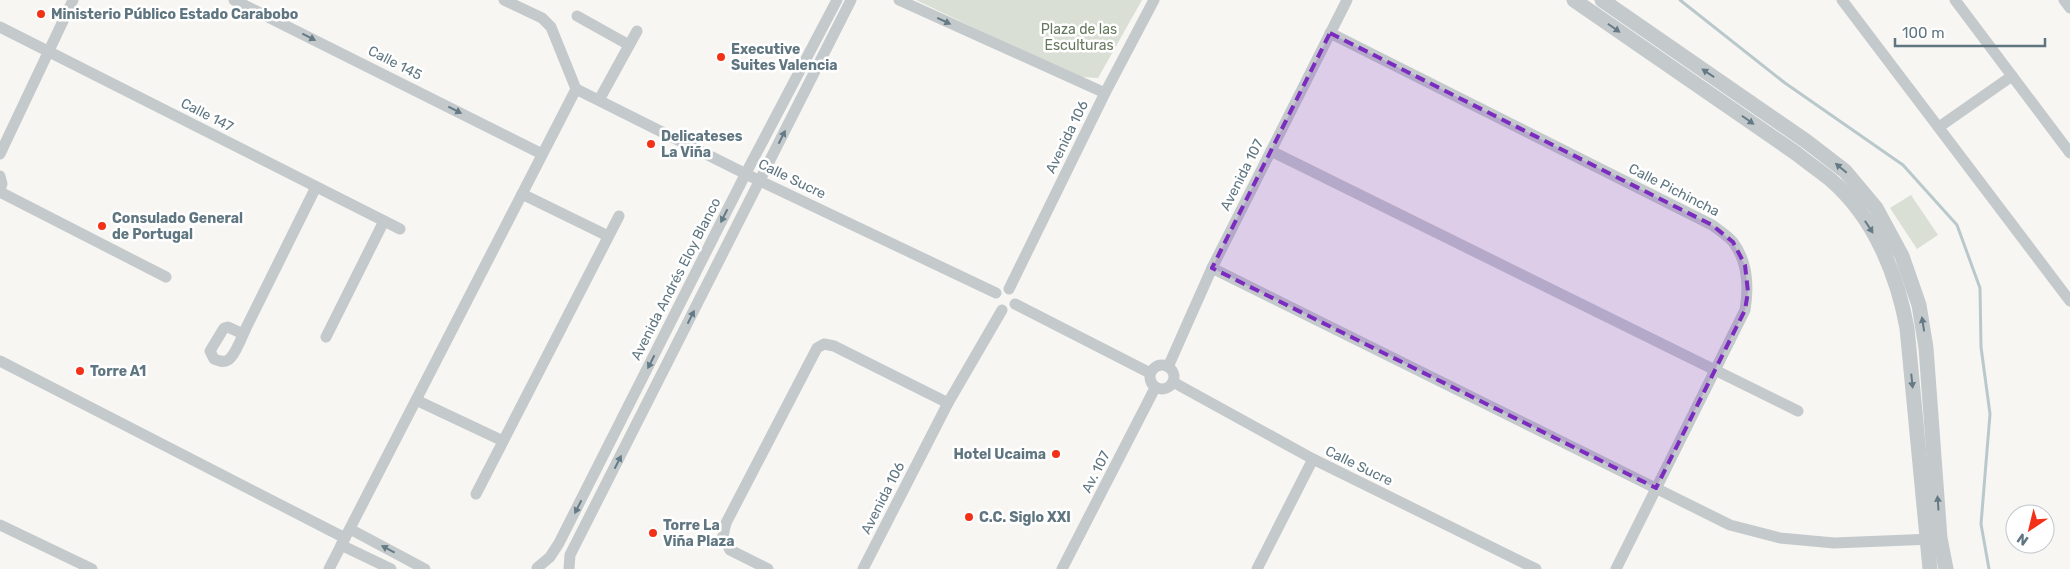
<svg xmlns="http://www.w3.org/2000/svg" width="2070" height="569" viewBox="0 0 2070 569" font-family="Rubik,sans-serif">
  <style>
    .green { fill: #d9dfd4 }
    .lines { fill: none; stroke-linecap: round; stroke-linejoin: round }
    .stream { stroke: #b9c9cb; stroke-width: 3 }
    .minor { stroke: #c4c9cc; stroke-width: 11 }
    .tertiary { stroke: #c4c9cc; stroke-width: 15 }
    .oneway { fill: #647a85 }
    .marked { fill: #7b2cbf; fill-opacity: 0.2; stroke: #7b2cbf; stroke-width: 4; stroke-dasharray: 10 6; stroke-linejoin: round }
    .poi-dot { fill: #f33117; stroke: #fff; stroke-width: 2 }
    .labels { text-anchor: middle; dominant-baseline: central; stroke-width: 5; stroke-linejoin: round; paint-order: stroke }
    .poi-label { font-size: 14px; font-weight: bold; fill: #5f7681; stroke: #fff; text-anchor: start }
    .park-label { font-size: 14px; fill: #66785e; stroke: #fff }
    .street-label { font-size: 14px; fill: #5f7681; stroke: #fff }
  </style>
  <rect width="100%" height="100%" fill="#f7f6f3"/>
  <!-- green -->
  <g class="green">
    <path d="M916,0H1142L1098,78L1081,77L1054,66Z"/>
    <path d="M1911,195L1938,235L1917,249L1890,208Z"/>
  </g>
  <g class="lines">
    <!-- stream -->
    <path class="stream" d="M1680,0L1785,83L1903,165L1957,225L1980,288L1981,347L1990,414L1981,524L1989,569"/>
    <!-- minor -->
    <g class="minor">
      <path d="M234,0L542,154"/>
      <path d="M504,0L542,18L551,27L576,89"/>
      <path d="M899,0L1105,93"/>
      <path d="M1842,0L2070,301"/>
      <path d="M1955,0L2070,153"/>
      <path d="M2064,0L2070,8"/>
      <path d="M577,16L629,45"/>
      <path d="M0,27L400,229"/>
      <path d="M1330,33L1712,225C1719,230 1728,236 1733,242C1748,262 1749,286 1745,310L1616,569"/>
      <path d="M576,89L760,181L996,293"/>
      <path d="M599,100L637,31"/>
      <path d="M1939,127L2012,76"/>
      <path d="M1271,151L1798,411"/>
      <path d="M0,154L73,0"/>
      <path d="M0,176L2,184L0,190"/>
      <path d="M0,192L166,277"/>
      <path d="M522,194L608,236"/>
      <path d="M1212,268L1730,525L1780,538L1834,543L1933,539"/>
      <path d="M1009,289L1105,93L1154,0"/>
      <path d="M1015,304L1150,373"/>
      <path d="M243,334L228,327L224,328L210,351L214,359C219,361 223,363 228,360C235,356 243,334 247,326C270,280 293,233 316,187"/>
      <path d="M326,337L384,221"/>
      <path d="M0,361L345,538"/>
      <circle cx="1162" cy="377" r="12"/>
      <path d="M1168,367L1212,268L1347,0"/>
      <path d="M1173,382L1313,459L1536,569"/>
      <path d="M416,400L503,441"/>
      <path d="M476,494L619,216"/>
      <path d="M0,525L92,569"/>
      <path d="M350,529L425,569"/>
      <path d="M341,545L391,569"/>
      <path d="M537,568L550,557L559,543L746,173L837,0"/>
      <path d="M329,569L576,89"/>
      <path d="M569,569L570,555L851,0"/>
      <path d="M768,569L730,550L723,536L726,523L817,348L824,344L834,346L948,403"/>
      <path d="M863,569L948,403L1002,310"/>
      <path d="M1062,569L1155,388"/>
      <path d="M1257,569L1313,459"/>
    </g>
    <!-- tertiary -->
    <g class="tertiary">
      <path d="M1574,0L1797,154C1808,163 1820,171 1831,180C1874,217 1897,274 1907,328L1930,569"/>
      <path d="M1602,0L1806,141L1845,171L1876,208L1902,256L1919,305L1926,348L1940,538L1946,569"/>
    </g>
  </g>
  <!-- one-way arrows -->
  <defs><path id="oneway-solid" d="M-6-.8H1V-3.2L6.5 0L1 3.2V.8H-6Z" transform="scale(1.25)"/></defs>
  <g class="oneway">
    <use href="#oneway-solid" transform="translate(944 21) rotate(25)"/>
    <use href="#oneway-solid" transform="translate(1614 28) rotate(35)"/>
    <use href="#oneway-solid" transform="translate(309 37) rotate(27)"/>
    <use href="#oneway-solid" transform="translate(1708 73) rotate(-146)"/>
    <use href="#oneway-solid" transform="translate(455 110) rotate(27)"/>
    <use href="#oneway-solid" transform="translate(1748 120) rotate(35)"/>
    <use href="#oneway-solid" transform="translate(782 137) rotate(-63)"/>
    <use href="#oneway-solid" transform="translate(1841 168) rotate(-140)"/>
    <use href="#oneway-solid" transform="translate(724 216) rotate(117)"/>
    <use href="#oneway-solid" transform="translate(1869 227) rotate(57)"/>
    <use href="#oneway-solid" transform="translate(691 317) rotate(-63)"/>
    <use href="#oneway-solid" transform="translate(1923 324) rotate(-99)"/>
    <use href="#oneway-solid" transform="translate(651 362) rotate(117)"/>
    <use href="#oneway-solid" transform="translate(1912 381) rotate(84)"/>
    <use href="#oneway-solid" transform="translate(618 462) rotate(-63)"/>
    <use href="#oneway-solid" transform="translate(1938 503) rotate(-94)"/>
    <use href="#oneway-solid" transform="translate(578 507) rotate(117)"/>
    <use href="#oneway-solid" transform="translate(388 549) rotate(-152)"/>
  </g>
  <!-- marked area -->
  <path class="marked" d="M1330,33L1712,225L1733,242L1745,265L1748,292L1745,310L1656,488L1212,268Z"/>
  <!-- markers -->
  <g class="poi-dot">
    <circle cx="41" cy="14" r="5"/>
    <circle cx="721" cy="57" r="5"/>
    <circle cx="651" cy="144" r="5"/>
    <circle cx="102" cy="226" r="5"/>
    <circle cx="80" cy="371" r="5"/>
    <circle cx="1056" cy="454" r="5"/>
    <circle cx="969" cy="517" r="5"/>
    <circle cx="653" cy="533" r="5"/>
  </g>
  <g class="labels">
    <!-- poi labels -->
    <g class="poi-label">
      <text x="51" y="14">Ministerio Público Estado Carabobo</text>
      <text x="731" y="49">Executive<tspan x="731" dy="16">Suites Valencia</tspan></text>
      <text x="661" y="136">Delicateses<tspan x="661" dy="16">La Viña</tspan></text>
      <text x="112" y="218">Consulado General<tspan x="112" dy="16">de Portugal</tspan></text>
      <text x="90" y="371">Torre A1</text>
      <text x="1046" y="454" text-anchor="end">Hotel Ucaima</text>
      <text x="979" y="517">C.C. Siglo XXI</text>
      <text x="663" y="525">Torre La<tspan x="663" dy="16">Viña Plaza</tspan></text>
    </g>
    <!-- park labels -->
    <g class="park-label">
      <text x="1079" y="29">Plaza de las<tspan x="1079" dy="16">Esculturas</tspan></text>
    </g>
    <!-- street labels -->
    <g class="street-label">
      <text transform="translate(395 63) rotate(27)">Calle 145</text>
      <text transform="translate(207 115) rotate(27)">Calle 147</text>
      <text transform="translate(1067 137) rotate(-64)">Avenida 106</text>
      <text transform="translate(1242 175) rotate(-63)">Avenida 107</text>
      <text transform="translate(792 179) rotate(26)">Calle Sucre</text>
      <text transform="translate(1674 190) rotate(27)">Calle Pichincha</text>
      <text transform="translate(676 279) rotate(-63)">Avenida Andrés Eloy Blanco</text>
      <text transform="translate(1359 466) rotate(26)">Calle Sucre</text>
      <text transform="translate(1096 472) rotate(-63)">Av. 107</text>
      <text transform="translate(883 498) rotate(-63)">Avenida 106</text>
    </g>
  </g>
  <!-- north arrow -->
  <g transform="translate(2030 529) rotate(215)"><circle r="24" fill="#ffffff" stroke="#bfc8cd"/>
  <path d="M0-4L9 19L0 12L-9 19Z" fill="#f33117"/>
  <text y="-8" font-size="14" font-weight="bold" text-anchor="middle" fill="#5f7681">N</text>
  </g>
  <!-- scale -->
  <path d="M1895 38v8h150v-8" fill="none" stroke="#5f7681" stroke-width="2.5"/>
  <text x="1902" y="38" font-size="15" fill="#5f7681" stroke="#ffffff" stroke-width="4" paint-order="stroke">100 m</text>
</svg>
